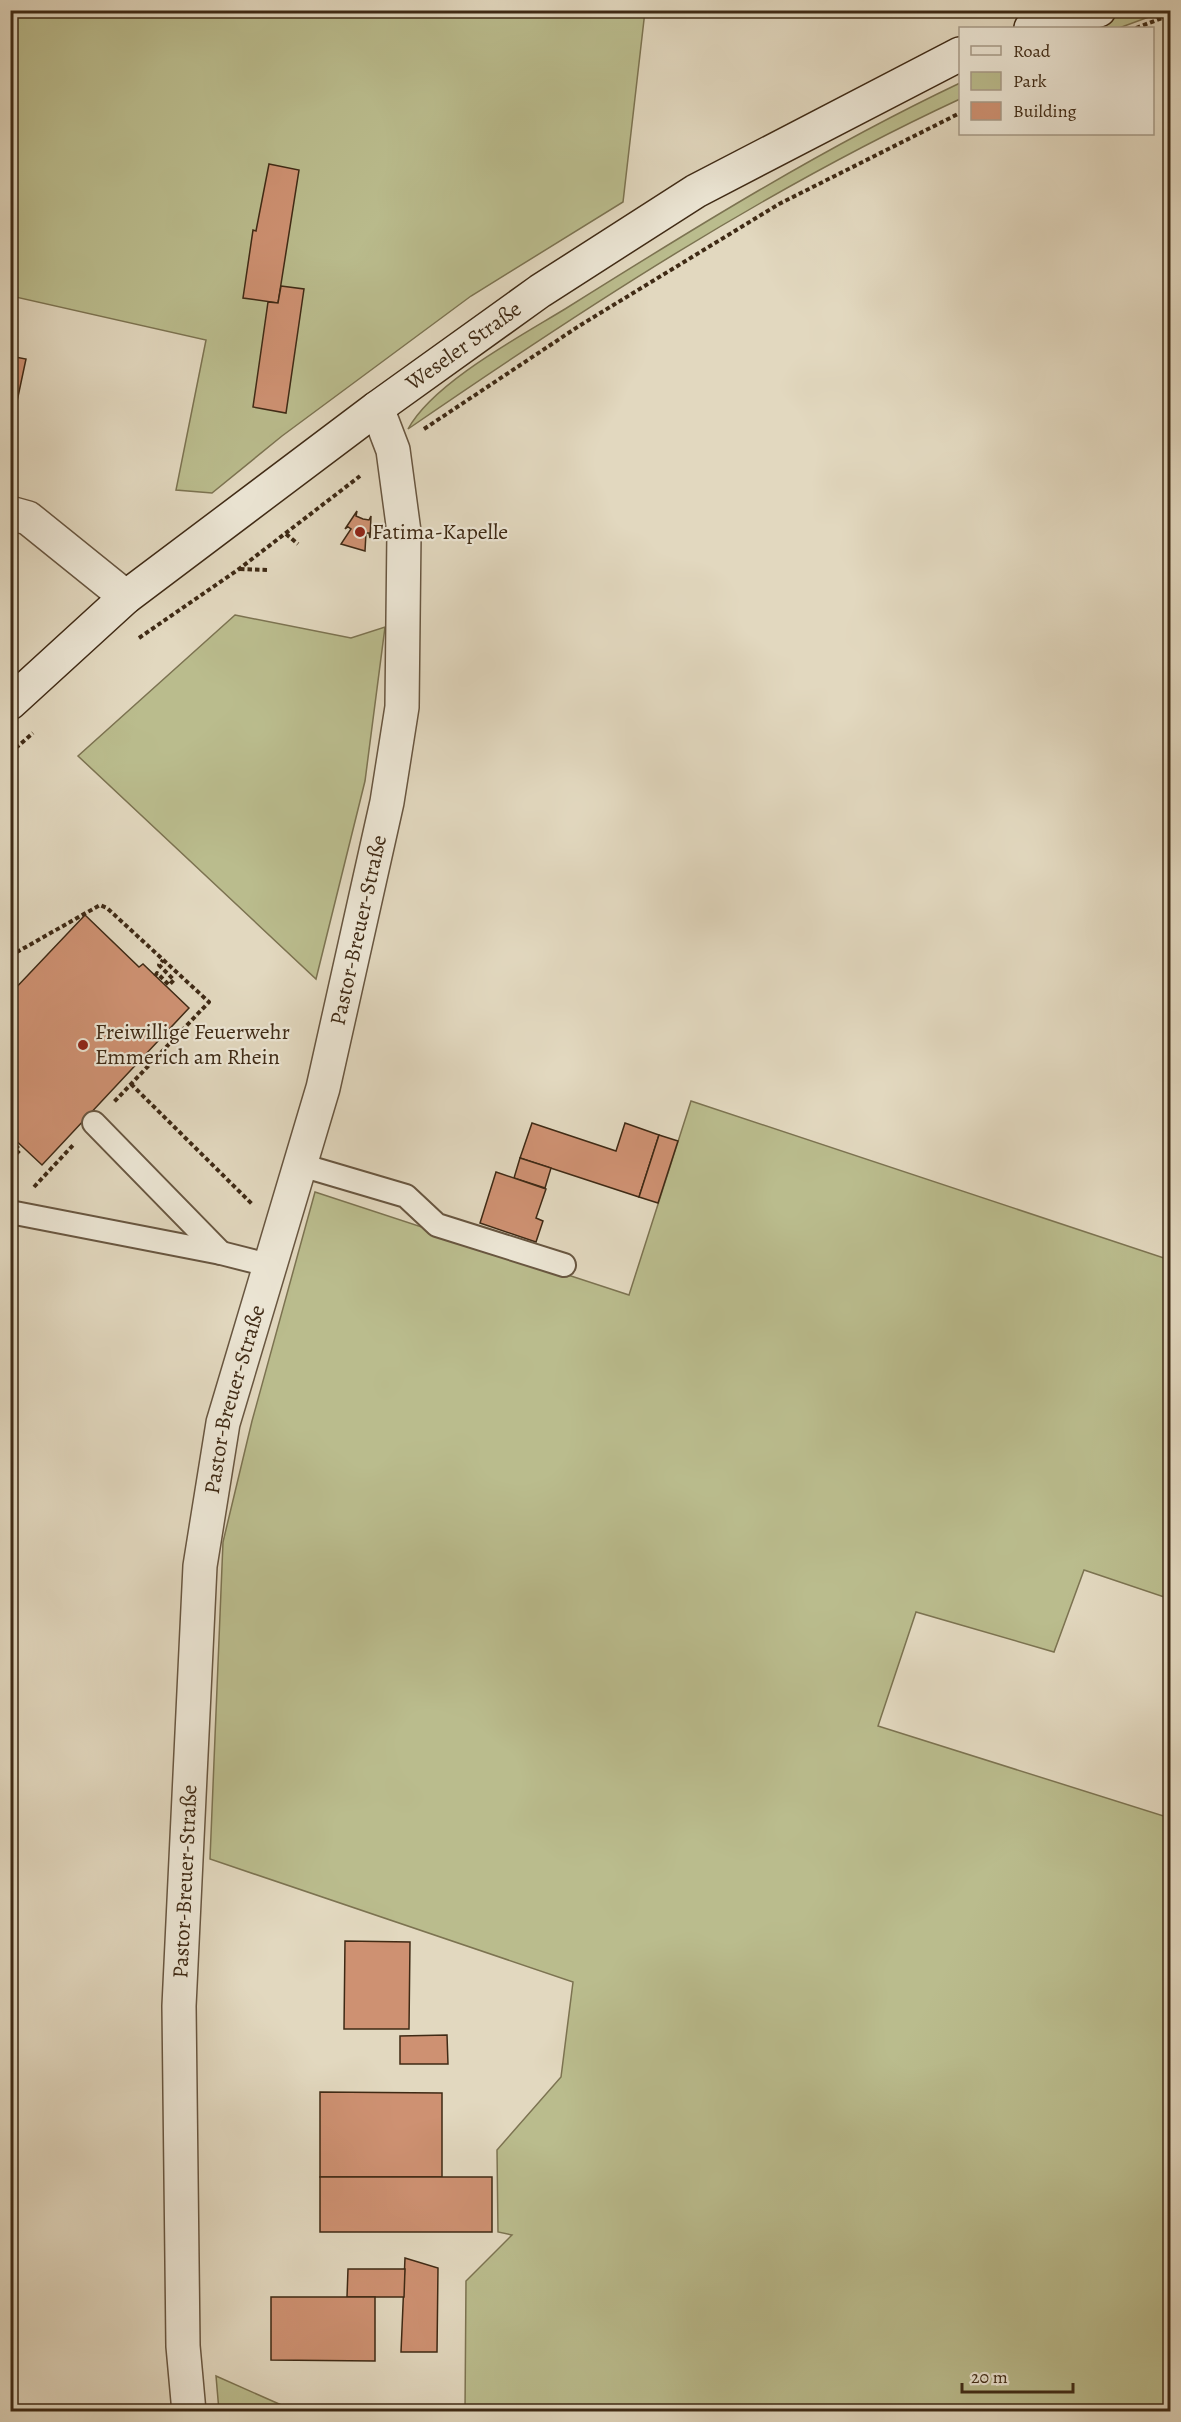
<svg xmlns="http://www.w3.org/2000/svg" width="1181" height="2422" viewBox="0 0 1181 2422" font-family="Alegreya,serif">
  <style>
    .green { fill: #babc8d; stroke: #7c7351; stroke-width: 1.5 }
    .building { fill: #ce9172; stroke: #3f2a15; stroke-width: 1.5 }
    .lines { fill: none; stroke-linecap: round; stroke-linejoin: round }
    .service-casing { stroke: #685640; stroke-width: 26 }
    .minor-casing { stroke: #685640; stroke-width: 36 }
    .secondary-casing { stroke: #3f2a15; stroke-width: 36 }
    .path { stroke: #3f2a15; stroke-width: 4; stroke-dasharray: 4.5 3; stroke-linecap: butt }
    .service { stroke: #ece6d5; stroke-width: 22 }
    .minor { stroke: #ece6d5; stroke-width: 33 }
    .secondary { stroke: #ece6d5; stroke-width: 33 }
    .poi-dot { fill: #8f2418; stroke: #ece6d5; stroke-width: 2 }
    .labels { text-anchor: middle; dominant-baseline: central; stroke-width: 4.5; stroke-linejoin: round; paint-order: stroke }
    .street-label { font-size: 22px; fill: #3f2a15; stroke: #ece6d5 }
    .poi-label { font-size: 22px; fill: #3f2a15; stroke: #ece6d5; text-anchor: start }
  </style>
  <rect width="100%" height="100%" fill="#e2d8bf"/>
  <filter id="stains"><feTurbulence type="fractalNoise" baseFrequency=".00333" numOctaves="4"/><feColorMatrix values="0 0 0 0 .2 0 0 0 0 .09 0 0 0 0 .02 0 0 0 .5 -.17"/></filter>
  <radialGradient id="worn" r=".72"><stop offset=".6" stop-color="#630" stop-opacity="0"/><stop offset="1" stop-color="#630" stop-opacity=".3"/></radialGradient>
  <!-- green -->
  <g class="green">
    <path d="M11,11H645L623,202L471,296L282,436L212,493L176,490L206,340L11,296Z"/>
    <path d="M1130,11H1165L1119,28H1082Z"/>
    <path d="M960,83V99C766,189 584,308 408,429C433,383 519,337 565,309C694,228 823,148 960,83Z"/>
    <path d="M235,615L351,638L385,627L365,781L316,979L78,756Z"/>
    <path d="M691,1101L1170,1260V1599L1084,1570L1054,1652L916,1612L878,1726L1170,1818V2411H465L466,2281L512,2235L498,2232L497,2150L561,2077L573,1982L210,1859L223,1542L252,1421L315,1192L629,1295Z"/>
    <path d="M216,2376L295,2411H219Z"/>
  </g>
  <!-- building -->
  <g class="building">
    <path d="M269,164L299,170L278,303L243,298L253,230L256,231Z"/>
    <path d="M281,286L304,289L286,413L253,407L268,302L278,303Z"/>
    <path d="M10,356L26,359L12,425H10Z"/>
    <path d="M357,511L356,516L363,519L369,520L371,516L370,538L369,533H366L365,551L341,544L351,529L348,527L345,529Z"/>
    <path d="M85,915L139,967L143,964L189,1008L42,1165L10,1135V994Z"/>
    <path d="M532,1123L616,1151L625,1123L659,1135L639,1197L520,1158Z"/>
    <path d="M659,1135L678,1141L658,1203L639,1197Z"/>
    <path d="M520,1158L551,1168L545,1188L514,1178Z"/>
    <path d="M496,1172L546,1189L536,1218L543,1221L536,1242L480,1223Z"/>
    <path d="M345,1941L410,1942L409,2029H344Z"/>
    <path d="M447,2035L448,2064H400V2036Z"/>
    <path d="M320,2092L442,2093V2177H320Z"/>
    <rect x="320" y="2177" width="172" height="55"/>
    <path d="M405,2258L438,2268L437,2352H401Z"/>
    <path d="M348,2269H405L404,2297H347Z"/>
    <path d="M271,2297H375V2361L271,2360Z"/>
  </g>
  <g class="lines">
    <defs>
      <g id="service">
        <path d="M94,1123L221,1253"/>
        <path d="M301,1165L406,1196L437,1225L564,1265"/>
        <path d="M10,1212L221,1253L272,1266"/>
      </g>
      <g id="minor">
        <path d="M10,513L28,518L126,597"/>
        <path id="s1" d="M189,2412L183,2346L179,2006L200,1566L223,1423L323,1088L387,802L402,707L404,532L393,450L377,408"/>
      </g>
      <g id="secondary">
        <path d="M1031,28L1099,10"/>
        <path id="s2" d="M10,703L126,597L377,408L540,291L696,191L960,54"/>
      </g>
    </defs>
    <!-- service casing -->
    <use href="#service" class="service-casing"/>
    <!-- minor casing -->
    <use href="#minor" class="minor-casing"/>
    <!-- secondary casing -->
    <use href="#secondary" class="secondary-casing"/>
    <!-- path -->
    <g class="path">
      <path d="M1136,28L1170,15"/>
      <path d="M424,429L579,326L779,204L960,113"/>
      <path d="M286,534L298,544"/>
      <path d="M240,569L267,570"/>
      <path d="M139,638L239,569L360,476"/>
      <path d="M10,753L33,733"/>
      <path d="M10,956L100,905L107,908L209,1002L114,1102"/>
      <path d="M155,976L157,973L169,985L174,980L159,965L163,960"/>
      <path d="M131,1084L252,1204"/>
      <path d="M10,1140L20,1150L16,1154L10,1149"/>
      <path d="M34,1187L74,1144"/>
    </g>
    <!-- service -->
    <use href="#service" class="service"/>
    <!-- minor -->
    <use href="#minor" class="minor"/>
    <!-- secondary -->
    <use href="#secondary" class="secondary"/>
  </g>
  <!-- markers -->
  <g class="poi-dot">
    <circle cx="360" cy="532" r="6"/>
    <circle cx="83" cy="1045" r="6"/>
  </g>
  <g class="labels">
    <!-- street labels -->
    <g class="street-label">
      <text stroke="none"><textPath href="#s2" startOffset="578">Weseler Straße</textPath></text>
      <text stroke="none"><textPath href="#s1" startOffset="1503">Pastor-Breuer-Straße</textPath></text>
      <text stroke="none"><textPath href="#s1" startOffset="1017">Pastor-Breuer-Straße</textPath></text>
      <text stroke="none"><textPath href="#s1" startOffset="531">Pastor-Breuer-Straße</textPath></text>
    </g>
    <!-- poi labels -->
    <g class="poi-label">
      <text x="372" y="532">Fatima-Kapelle</text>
      <text x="95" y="1032">Freiwillige Feuerwehr<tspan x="95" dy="25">Emmerich am Rhein</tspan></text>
    </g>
  </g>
  <!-- margin -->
  <rect width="1181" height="2422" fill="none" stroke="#e2d8bf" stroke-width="36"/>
  <rect x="12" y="12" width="1157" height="2398" fill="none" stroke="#3f2a15" stroke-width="3"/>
  <rect x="18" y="18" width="1145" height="2386" fill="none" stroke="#3f2a15" stroke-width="1.5"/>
  <!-- legend -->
  <rect x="959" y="27" width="195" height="108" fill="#ece6d5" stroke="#a79b88" stroke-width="1.5"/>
  <rect x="971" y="46" width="30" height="9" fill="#ece6d5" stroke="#a79b88" stroke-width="1.5"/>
  <text x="1013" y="57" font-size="18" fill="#3f2a15">Road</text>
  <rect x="971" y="72" width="30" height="18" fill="#babc8d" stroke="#a79b88" stroke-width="1.5"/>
  <text x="1013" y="87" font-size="18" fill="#3f2a15">Park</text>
  <rect x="971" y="102" width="30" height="18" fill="#ce9172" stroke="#a79b88" stroke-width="1.5"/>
  <text x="1013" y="117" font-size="18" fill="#3f2a15">Building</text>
  <!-- scale -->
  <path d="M962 2383v9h111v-9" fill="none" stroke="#3f2a15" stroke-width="3"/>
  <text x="971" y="2383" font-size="18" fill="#3f2a15" stroke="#ece6d5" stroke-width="4.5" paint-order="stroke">20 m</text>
  <rect width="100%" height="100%" filter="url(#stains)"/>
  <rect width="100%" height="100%" fill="url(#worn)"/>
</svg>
